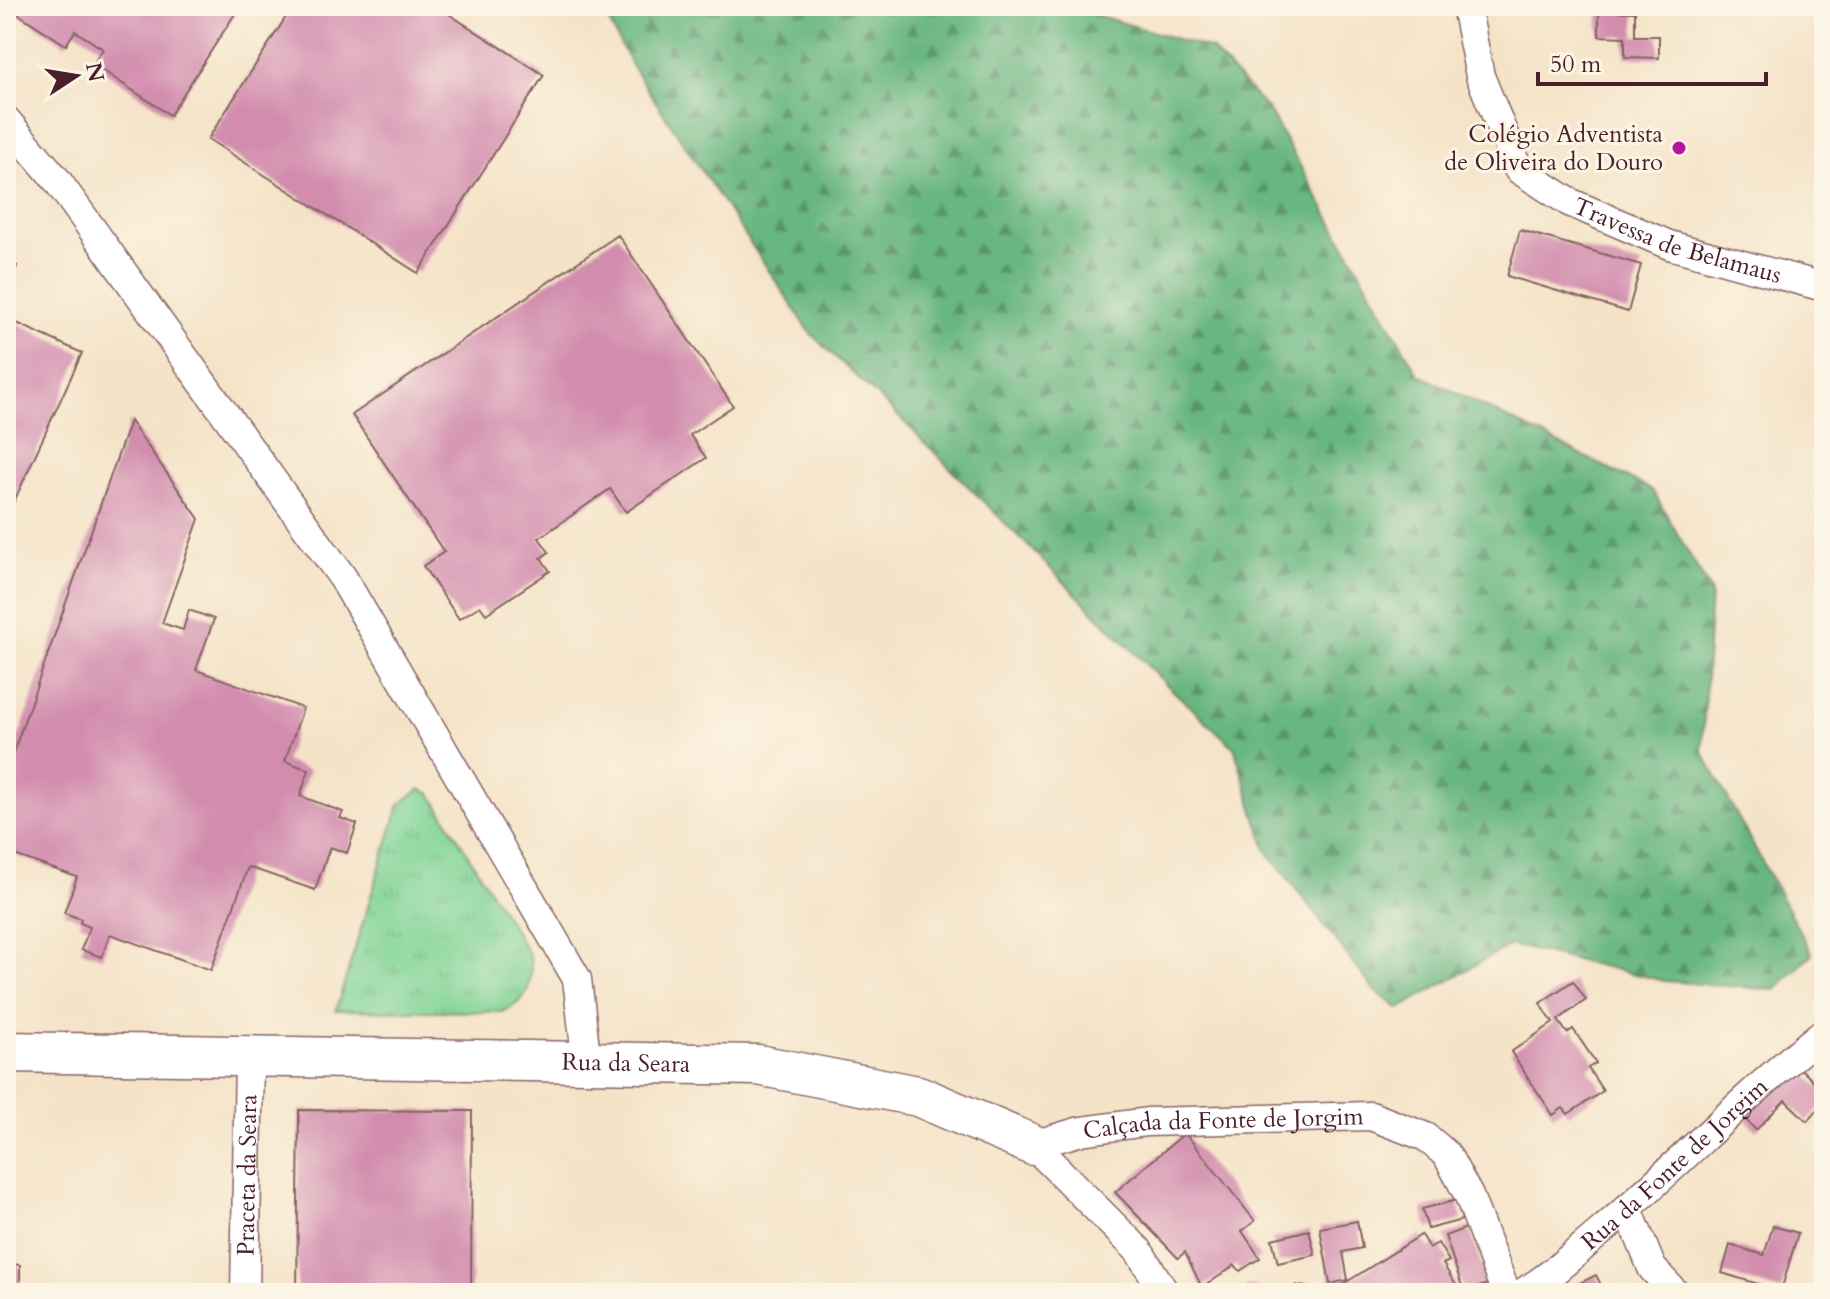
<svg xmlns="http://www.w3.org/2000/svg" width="1830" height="1299" viewBox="0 0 1830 1299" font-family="Cardo,serif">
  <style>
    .grass { fill: url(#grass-tufts); stroke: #657a61; stroke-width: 2 }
    .forest { fill: url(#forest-firs); stroke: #596a56; stroke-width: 2 }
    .building { fill: #d28dae }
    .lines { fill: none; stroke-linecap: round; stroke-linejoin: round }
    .street-casing { stroke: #866462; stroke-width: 31 }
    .secondary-casing { stroke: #866462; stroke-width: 43 }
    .street { stroke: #fff; stroke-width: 28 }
    .secondary { stroke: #fff; stroke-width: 40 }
    .poi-dot { fill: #b5179e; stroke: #fcf5e5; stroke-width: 3 }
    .labels { text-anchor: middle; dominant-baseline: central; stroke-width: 6; stroke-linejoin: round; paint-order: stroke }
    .poi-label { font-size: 24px; fill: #4a1f2b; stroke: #fcf5e5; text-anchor: end }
    .street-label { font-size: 24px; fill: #4a1f2b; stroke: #fcf5e5 }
  </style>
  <defs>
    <pattern id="grass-tufts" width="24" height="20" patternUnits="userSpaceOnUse" patternTransform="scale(2)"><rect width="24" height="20" fill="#80d497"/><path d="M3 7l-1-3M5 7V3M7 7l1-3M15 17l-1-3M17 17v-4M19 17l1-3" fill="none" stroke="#70b682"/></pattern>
    <pattern id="forest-firs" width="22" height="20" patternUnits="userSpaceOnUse" patternTransform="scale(2)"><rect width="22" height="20" fill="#68b680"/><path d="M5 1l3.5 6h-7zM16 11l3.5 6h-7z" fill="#589369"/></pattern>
  </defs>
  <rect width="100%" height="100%" fill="#fcf5e5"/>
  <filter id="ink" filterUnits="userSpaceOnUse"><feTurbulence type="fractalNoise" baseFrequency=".0125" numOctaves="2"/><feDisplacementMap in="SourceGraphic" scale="16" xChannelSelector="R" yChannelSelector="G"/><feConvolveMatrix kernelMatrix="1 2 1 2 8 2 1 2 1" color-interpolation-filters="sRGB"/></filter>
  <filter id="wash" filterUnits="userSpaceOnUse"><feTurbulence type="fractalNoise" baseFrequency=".006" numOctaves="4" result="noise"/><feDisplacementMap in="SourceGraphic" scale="32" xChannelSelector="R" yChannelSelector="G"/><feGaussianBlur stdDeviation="1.8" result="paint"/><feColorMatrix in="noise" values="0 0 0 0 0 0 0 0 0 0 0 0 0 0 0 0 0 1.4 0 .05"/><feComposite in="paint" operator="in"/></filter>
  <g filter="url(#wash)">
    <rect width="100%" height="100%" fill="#f4e3c7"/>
    <!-- grass -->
    <path class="grass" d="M420,789L431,794L530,956C533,984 528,1002 501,1012L336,1010L399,805Z"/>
    <!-- forest -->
    <path class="forest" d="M601,6H1066L1211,49L1269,111L1418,374L1652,490L1711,592L1702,751L1812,954L1775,990L1665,981L1510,945L1399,1009L1374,990L1266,850L1234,747L1170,688L891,409L812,335L631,65Z"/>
    <g id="blocks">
      <!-- building -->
      <g class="building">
        <path d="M6,6H240L170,115L93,64L103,49L75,31L66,45Z"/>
        <path d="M293,6H436L544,75L418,273L208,139Z"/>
        <path d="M1599,11L1635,12V36H1659V58L1625,57V37L1599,36Z"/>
        <path d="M1520,230L1641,265L1628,312L1507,276Z"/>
        <path d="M618,235L733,406L690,435L706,458L626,512L610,489L539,538L549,552L541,558L550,571L486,614L480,606L459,619L423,566L444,552L352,415Z"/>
        <path d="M6,260L17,266L6,290Z"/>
        <path d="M6,318L82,353L6,519Z"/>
        <path d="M130,421L199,519L162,623L183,630L189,610L214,619L196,670L303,708L285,761L309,770L300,796L343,812L340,818L357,824L347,853L330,847L315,890L248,867L211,970L110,934L102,957L81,950L90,927L80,923L81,919L64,913L77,877L6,852V773Z"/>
        <path d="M1573,981L1586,1000L1558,1020L1567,1033L1573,1029L1596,1063L1588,1068L1603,1091L1568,1114L1563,1108L1553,1115L1511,1052L1553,1023L1540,1003Z"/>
        <path d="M1798,1066L1824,1092V1103L1807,1121L1785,1100L1756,1130L1745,1119Z"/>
        <path d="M299,1110L472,1111L471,1293H297Z"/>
        <path d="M1185,1133L1255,1221L1242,1231L1260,1258L1240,1271L1235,1265L1202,1288L1185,1252L1178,1258L1115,1192Z"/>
        <path d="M1457,1200L1462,1220L1428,1229L1422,1209Z"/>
        <path d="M1357,1221L1362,1248L1343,1252L1348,1280L1330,1284L1320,1228Z"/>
        <path d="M1773,1226L1798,1233L1781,1291L1722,1273L1730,1245L1764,1255Z"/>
        <path d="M1469,1227L1488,1284L1464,1292L1445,1236Z"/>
        <path d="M1309,1230L1315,1255L1278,1263L1272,1239Z"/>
        <path d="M1421,1235L1429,1248L1438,1243L1449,1261L1443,1264L1459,1290L1454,1293H1347L1342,1285Z"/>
        <path d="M6,1264L20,1265V1293H6Z"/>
        <path d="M1596,1275L1605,1293H1560Z"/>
        <path d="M1248,1285L1274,1291L1277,1287L1292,1289L1296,1285L1316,1289V1293H1247Z"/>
      </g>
    </g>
  </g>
  <g filter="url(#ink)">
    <use href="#blocks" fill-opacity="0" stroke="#866462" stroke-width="2"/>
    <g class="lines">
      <defs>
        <g id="street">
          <path id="s1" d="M1466,6L1480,76L1518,169L1569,202L1669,245L1824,287"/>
          <path d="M6,120L56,179L343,578L577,979L587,1064"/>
          <path d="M1628,1209L1652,1268L1675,1293"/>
          <path id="s2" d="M245,1293L249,1058"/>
          <path id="s3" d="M1165,1293L1138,1250L1033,1145L1081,1131L1147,1122L1371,1116L1426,1137L1447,1155L1469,1196L1506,1293"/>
          <path id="s4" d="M1522,1293C1550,1277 1574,1254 1599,1233C1676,1168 1745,1094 1824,1032"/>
        </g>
        <g id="secondary">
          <path id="s5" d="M6,1052L758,1065L918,1096L1033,1145"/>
        </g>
      </defs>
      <!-- street casing -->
      <use href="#street" class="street-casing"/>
      <!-- secondary casing -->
      <use href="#secondary" class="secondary-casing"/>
      <!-- street -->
      <use href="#street" class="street"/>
      <!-- secondary -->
      <use href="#secondary" class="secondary"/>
    </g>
  </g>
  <!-- markers -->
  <circle class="poi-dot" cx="1679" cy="148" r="8"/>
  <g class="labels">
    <!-- poi labels -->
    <g class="poi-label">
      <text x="1663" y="134">Colégio Adventista<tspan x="1663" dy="28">de Oliveira do Douro</tspan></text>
    </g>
    <!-- street labels -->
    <g class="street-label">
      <text stroke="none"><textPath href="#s1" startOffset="348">Travessa de Belamaus</textPath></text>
      <text stroke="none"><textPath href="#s5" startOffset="620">Rua da Seara</textPath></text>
      <text stroke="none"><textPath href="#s3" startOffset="392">Calçada da Fonte de Jorgim</textPath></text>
      <text stroke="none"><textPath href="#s4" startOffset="200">Rua da Fonte de Jorgim</textPath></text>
      <text stroke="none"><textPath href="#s2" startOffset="118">Praceta da Seara</textPath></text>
    </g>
  </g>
  <!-- margin -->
  <rect width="1830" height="1299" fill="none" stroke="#fcf5e5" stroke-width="32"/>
  <!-- north arrow -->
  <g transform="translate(76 76) rotate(78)" stroke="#fcf5e5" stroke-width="6" paint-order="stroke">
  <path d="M0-6L14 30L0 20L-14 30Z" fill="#4a1f2b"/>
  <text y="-12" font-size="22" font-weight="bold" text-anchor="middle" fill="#4a1f2b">N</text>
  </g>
  <!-- scale -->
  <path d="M1538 72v12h228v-12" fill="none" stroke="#4a1f2b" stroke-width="4"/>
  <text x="1550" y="72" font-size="24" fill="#4a1f2b" stroke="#fcf5e5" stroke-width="6" paint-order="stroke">50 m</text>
</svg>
